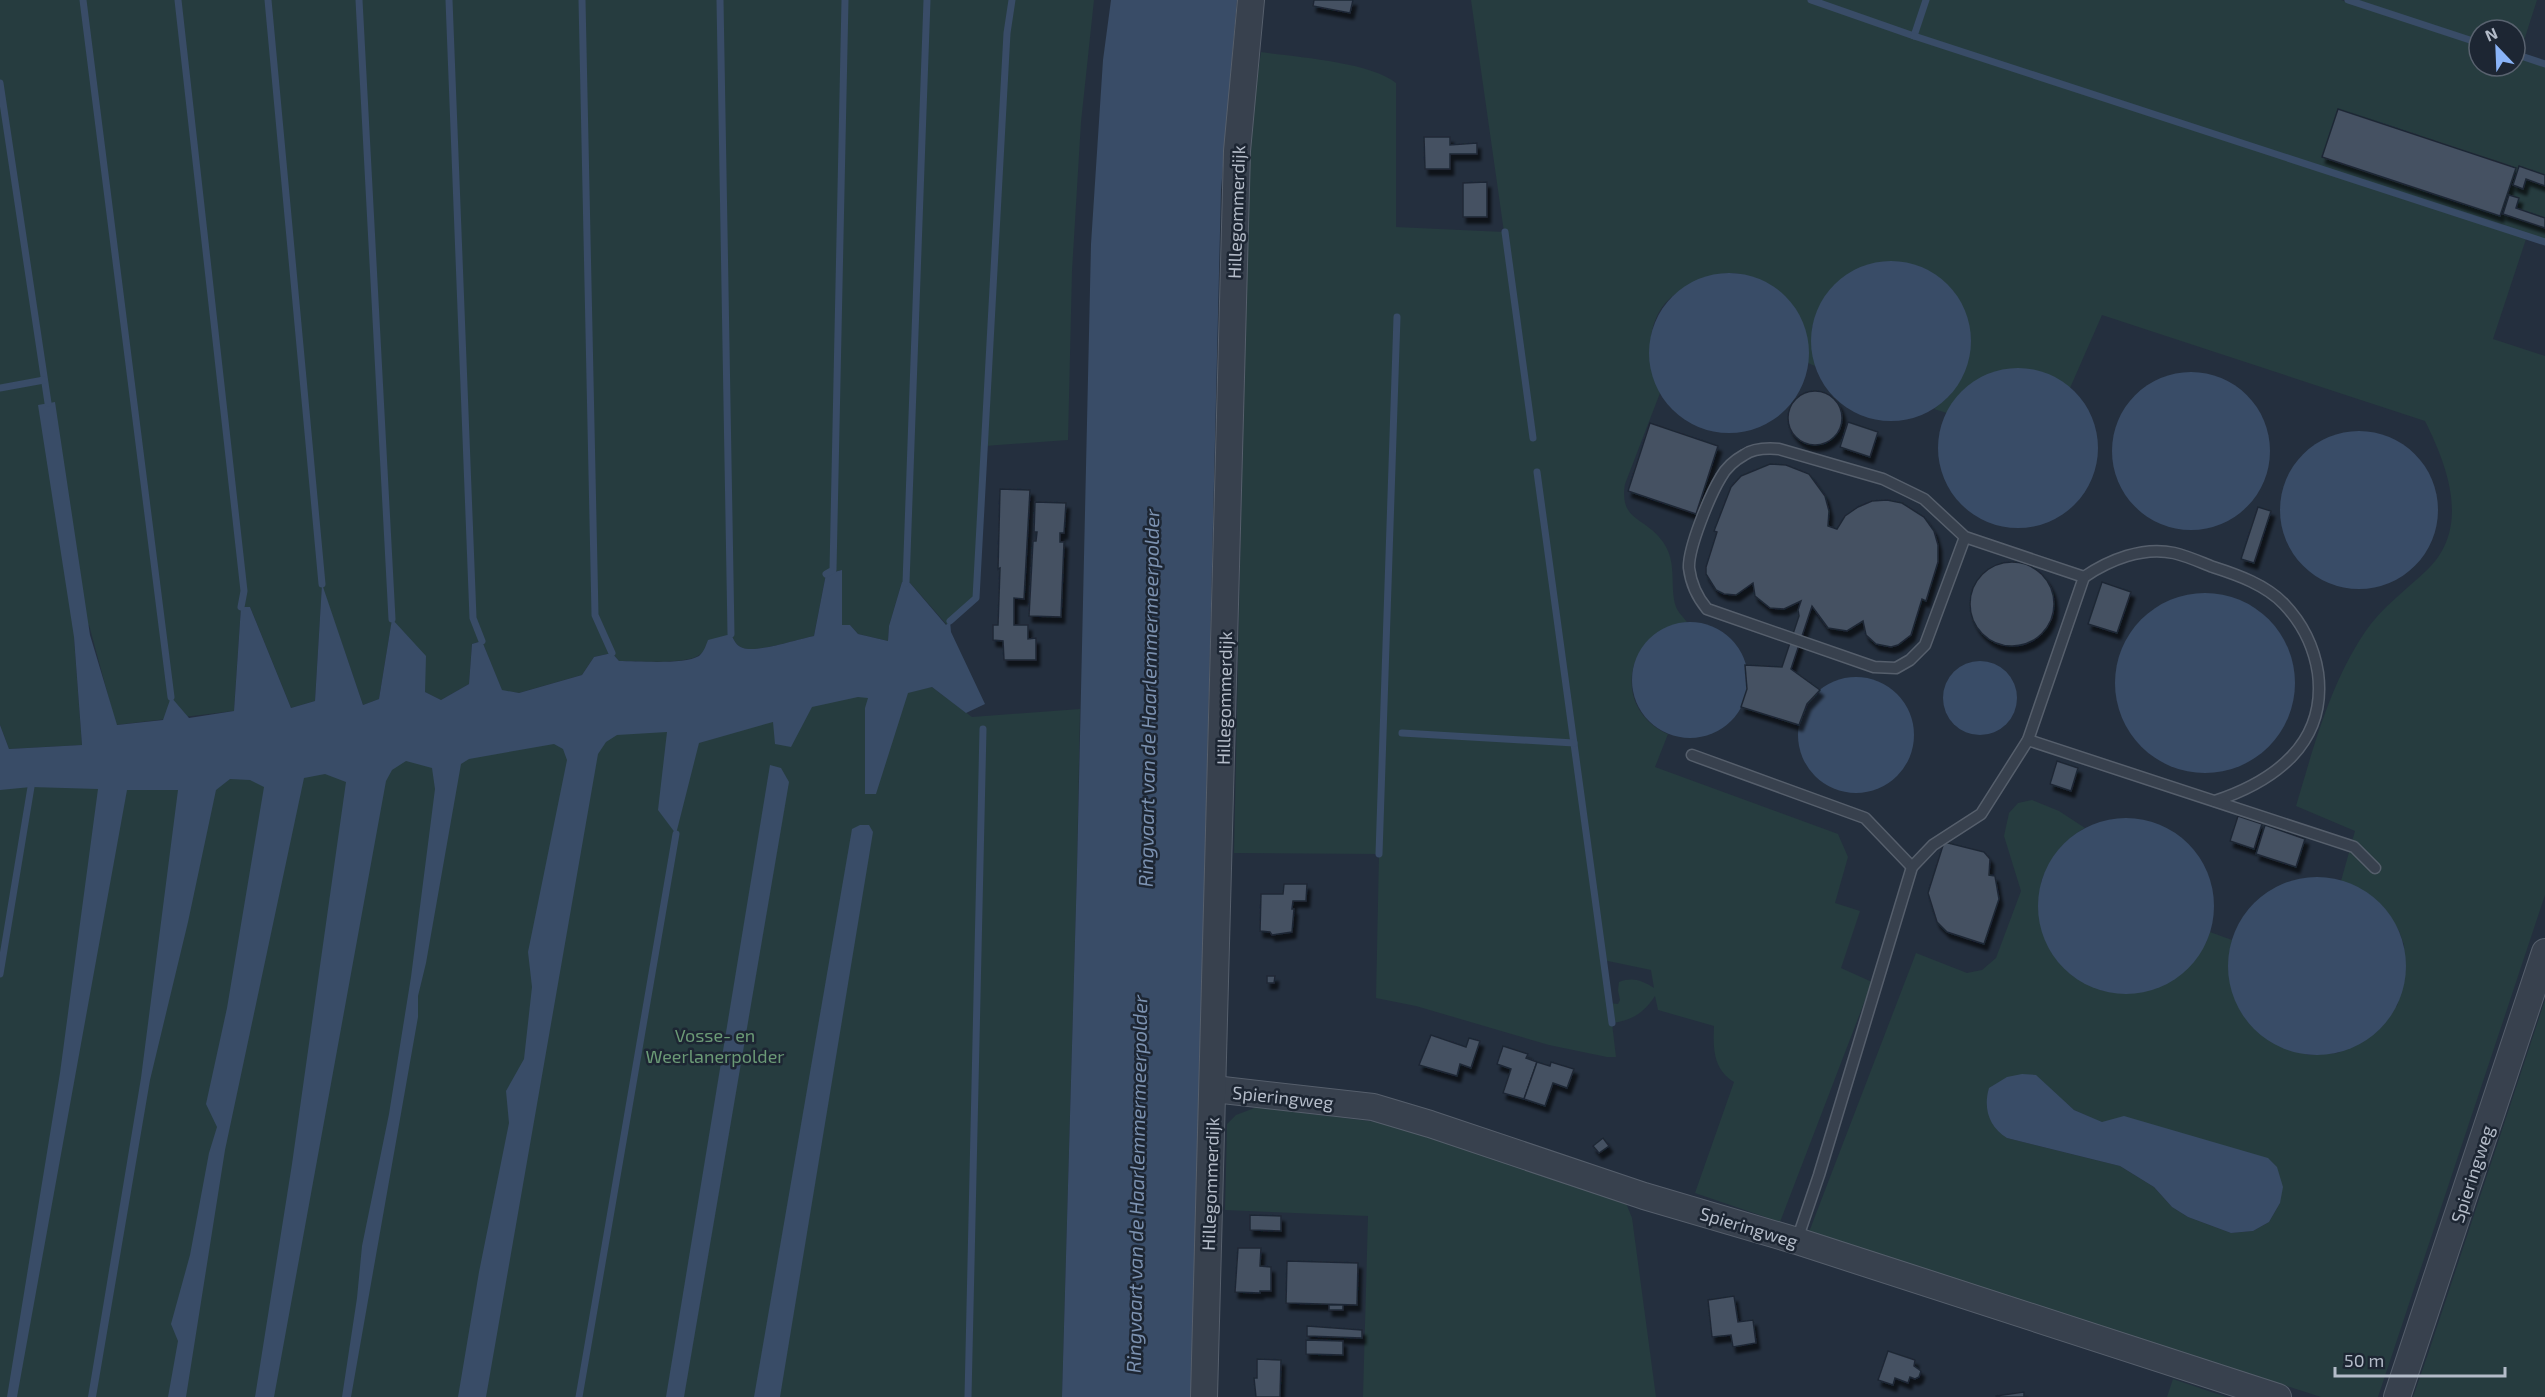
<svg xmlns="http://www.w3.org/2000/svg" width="2545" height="1397" font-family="'Exo 2',sans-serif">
	<defs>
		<filter id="shadow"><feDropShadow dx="3.5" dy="6" stdDeviation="1.5" flood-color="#0009"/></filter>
	</defs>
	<rect width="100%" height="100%" fill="#242f3e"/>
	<g fill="#263c3f" fill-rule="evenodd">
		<path d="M0,0H1094L1081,122L1072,271L1068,440L985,446L976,598L947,625L910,583L902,582L889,626L888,641L858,634L850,625L842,626V570L826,574L814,636C798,639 757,653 743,648C736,646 734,640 731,634C720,641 710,648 699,655C686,665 636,661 619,661L612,653L594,657L582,675L519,693L502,691L482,641L472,644L469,684L441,700L425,692L392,620L379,699L363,705L322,586L315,701L291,708L250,607H241L234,711L116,725L89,625L74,637L82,745L9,749L0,725Z"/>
		<path d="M1471,0H2341L2427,27L2347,0H2537L2519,56L2545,65V242L2527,236L2493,339L2545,356V895L2378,1397H2321L1809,1232L1916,953L1967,973L1982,970L1996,958L2021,891L2004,836L2009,813L2018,803L2032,800L2059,811L2085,828C2063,840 2050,859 2041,882L2063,967L2075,977L2103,991L2206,943L2210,932L2232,940L2229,956L2307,1055L2338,1053L2397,1006L2405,976L2404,945L2399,931L2370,895L2341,881L2355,831L2296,806C2314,746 2330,684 2365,632C2381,608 2407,589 2427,570C2471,528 2448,467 2425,421L2102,315L2070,388C2028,356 1973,366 1947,413L1934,409L1950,395L1963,375L1971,341L1970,333L1954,292L1936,276L1886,262L1863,267L1823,300L1818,310L1812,327V351L1815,366L1808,363C1810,326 1792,290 1754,278C1745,275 1733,271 1723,274C1716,275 1709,280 1702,282C1694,286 1684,288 1677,293C1644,314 1646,362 1660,393L1625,484C1619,522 1645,516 1663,542C1678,563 1669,586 1676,607C1678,612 1684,618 1687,622C1625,632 1610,708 1668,734L1655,767L1838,834L1848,857L1835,903L1860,911L1841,968L1872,982L1780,1222L1695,1193L1734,1082C1713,1069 1713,1048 1714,1026L1658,1010L1655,996C1644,1013 1631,1021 1612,1023L1616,1057H1607L1549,1045L1416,1006L1376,998L1379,854L1234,853L1247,233L1251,120L1261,52C1295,57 1371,62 1396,83V227L1504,232ZM2479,30H2515V66H2479ZM1603,960L1651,970L1654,988C1641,980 1633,977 1619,982L1618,990L1620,1000L1618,1004L1609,1003ZM2058,1096L2074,1110L2280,1203L2269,1222L2253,1231L2231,1233L2188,1217L2172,1207L2154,1187L2120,1166L2007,1138Z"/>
		<path d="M932,687L972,717L1080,709L1077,870L1062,1397H0V768Z"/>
		<path d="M2545,1000V1397H2413L2429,1351Z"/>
		<path d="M1257,1107L1385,1123L1459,1144L1626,1203L1632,1218L1656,1397H1363L1368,1216L1225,1210L1227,1124L1236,1115Z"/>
		<path d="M2173,1379L2226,1397H2167Z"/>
	</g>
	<g fill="#394c67">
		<path d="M1111,0H1237L1221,190L1192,1397H1062L1077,870L1091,244L1103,60Z"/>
		<circle cx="1891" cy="341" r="80"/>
		<circle cx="1729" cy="353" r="80"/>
		<circle cx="2018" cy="448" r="80"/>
		<circle cx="2191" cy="451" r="79"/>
		<path d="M55,402L90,635L117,725L163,720L171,697L189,718L234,711L241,607H250L291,708L315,701L322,584L363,705L379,699L392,619L426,656L425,692L441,700L469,684L472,644L482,641L502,690L519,693L582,675L594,657L612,653L619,661C637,661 684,665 699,656C704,652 706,645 708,640L731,634C734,640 736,646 743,648C757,653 798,639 814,636L826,574L842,570V625H850L858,634L888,641L889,626L902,582L910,583L946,625L950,621L951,632L985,704L966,713L932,687L908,693L876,794H865V708L868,698L858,697L812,707L791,747L775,744L773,722L699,743L676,834L658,810L667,732L617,735L606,742L598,754L486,1397H458L479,1272L509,1123L506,1091L524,1059L532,987L528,952L567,760L563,749L554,744L469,759L461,764L426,963L418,996V1017L351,1397H342L357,1298L362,1246L389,1114L411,977L435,789L432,768L406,761L392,770L386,781L274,1397H255L292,1164L346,782L325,774L304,778L225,1150L186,1397H168L178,1341L171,1324L190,1255L209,1153L217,1127L206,1104L227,1008L264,787L250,780L230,779L216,790L188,922L150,1080L96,1397H88L141,1078L178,790H127L17,1397H7L60,1073L98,789L31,787L0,790V725L9,749L82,745L74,637L38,405Z"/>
		<circle cx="2359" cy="510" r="79"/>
		<circle cx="2205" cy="683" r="90"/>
		<circle cx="1690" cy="680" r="58"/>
		<circle cx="1980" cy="698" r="37"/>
		<circle cx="1856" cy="735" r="58"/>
		<path d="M770,765L781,768L789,782L684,1397H666Z"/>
		<circle cx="2126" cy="906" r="88"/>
		<path d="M860,825H869L873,832L780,1397H754L852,829Z"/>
		<circle cx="2317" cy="966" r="89"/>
		<path d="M2022,1074L2036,1075L2074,1110L2102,1122L2124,1116L2268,1158L2277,1167L2283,1187L2280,1203L2269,1222L2253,1231L2231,1233L2188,1217L2172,1207L2154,1187L2120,1166L2007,1138C1989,1127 1983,1108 1989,1088L2007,1077Z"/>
	</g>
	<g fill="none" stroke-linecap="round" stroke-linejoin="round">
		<g stroke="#394c67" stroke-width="7">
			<path d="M83,0L171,697"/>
			<path d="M178,0L244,591L241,607"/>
			<path d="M268,0L322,584"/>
			<path d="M359,0L392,619"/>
			<path d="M449,0L473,618L482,641"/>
			<path d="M582,0L595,615L612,653"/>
			<path d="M720,0L731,634"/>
			<path d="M1811,0L1914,36L1926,0"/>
			<path d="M2348,0L2479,43"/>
			<path d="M1914,36L2545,242"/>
			<path d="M2515,54L2545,64"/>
			<path d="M0,83L48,403"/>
			<path d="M1505,232L1533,438"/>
			<path d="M0,388L44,380"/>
			<path d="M1537,472L1612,1023"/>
			<path d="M826,574L833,570L845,0"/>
			<path d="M906,583L927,0"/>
			<path d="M950,621L976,598L1007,33L1012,0"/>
			<path d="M1402,733L1574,743"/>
			<path d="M1379,854L1397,317"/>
			<path d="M0,974L31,787"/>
			<path d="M579,1397L676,834"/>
			<path d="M968,1397L983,729"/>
		</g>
	</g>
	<g fill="#455162" stroke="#1f2835" stroke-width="1.5" filter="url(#shadow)">
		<path d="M1314,0H1353L1350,13L1313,6Z"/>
		<path d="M2338,109L2516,168L2500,216L2322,157Z"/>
		<path d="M1424,137H1450V145L1477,143V154H1450V169H1425Z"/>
		<path d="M2519,166L2545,175V186L2526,179L2523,189L2513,185Z"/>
		<path d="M1487,182V217H1463V183Z"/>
		<path d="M2509,195L2519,198L2516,208L2545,218V228L2503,214Z"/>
		<circle cx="1815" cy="418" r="27"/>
		<path d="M1848,422L1878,432L1870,457L1840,447Z"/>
		<path d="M1650,423L1718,446L1696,514L1628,491Z"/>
		<path d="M1770,464L1786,465L1809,474L1825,496L1829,511L1828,526L1837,529L1845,516L1858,507L1872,501L1887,500L1902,503L1924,517L1934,531L1938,545V562L1926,601L1922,599L1911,635L1898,645L1891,647L1876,644L1866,635L1863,621L1847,631L1828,628L1812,606L1791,669L1820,690L1807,704L1799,725L1741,707L1747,689L1745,665L1782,667L1799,616L1798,610L1801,601L1784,609L1770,608L1755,596L1753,583L1736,595L1724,594L1716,590L1706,574V567L1717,532L1714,531L1731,487L1741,476Z"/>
		<path d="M1000,489L1030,490L1024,599L1014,598V625H1028V639L1036,638V660H1004L1003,641L993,640V625H998L1000,568L998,569Z"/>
		<path d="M1035,502L1066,503L1064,533H1060V542H1064L1061,617L1029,616L1033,541H1036L1037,532H1034Z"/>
		<path d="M2258,507L2271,511L2254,563L2241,559Z"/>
		<circle cx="2012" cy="604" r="42"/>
		<path d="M2102,582L2131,592L2117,633L2088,624Z"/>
		<path d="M2057,761L2078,768L2071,791L2050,784Z"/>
		<path d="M2238,816L2262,824L2254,849L2230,841Z"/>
		<path d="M2265,825L2305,839L2296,867L2256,854Z"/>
		<path d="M1945,839L1949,840L1948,843L1984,852L1990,859L1989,875L1995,876L1999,899L1984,944L1947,932L1937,922L1928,893Z"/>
		<path d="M1284,884H1307L1306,901H1293L1292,909H1294L1292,932L1272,935L1270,932L1260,931L1261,894H1283Z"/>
		<path d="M1267,976H1275L1274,983H1267Z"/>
		<path d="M1431,1035L1466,1047L1469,1038L1480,1041L1471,1068L1460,1064L1457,1076L1419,1065Z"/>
		<path d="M1503,1046L1528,1054L1526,1058L1537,1062L1524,1099L1503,1093L1511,1069L1497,1064Z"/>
		<path d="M1537,1062L1550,1066L1551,1062L1574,1069L1567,1088L1553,1083L1545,1106L1524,1099Z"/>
		<path d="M1603,1138L1609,1146L1599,1153L1593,1146Z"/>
		<path d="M1250,1215L1281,1216V1231L1250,1230Z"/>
		<path d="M1238,1248H1261L1260,1266L1271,1267V1291H1260V1293L1235,1292Z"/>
		<path d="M1287,1261L1358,1263L1357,1305L1286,1303Z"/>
		<path d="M1734,1296L1738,1322L1753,1320L1756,1343L1733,1347L1731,1335L1712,1337L1708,1300Z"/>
		<rect x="1329" y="1305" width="14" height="5"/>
		<path d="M1307,1326L1362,1330V1338L1307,1336Z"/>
		<path d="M1306,1340L1343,1341V1355L1306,1354Z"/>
		<path d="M1888,1351L1915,1360L1914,1366L1921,1371L1919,1377L1915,1379L1910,1377L1908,1383L1895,1378L1893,1385L1878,1380Z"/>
		<path d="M1257,1359L1281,1360L1280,1397H1256L1254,1378H1257Z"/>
		<path d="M2024,1392V1397H1996V1396Z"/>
	</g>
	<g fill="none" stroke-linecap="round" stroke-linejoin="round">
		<g stroke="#565f6c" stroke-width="13">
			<g id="service">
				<path d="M2084,577C2109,560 2143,546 2174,553C2187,556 2200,562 2213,567C2238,575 2266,585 2284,604C2302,623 2314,647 2318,673C2327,743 2275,781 2215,801"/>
				<path d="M2028,740L2354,847L2375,868"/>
				<path d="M1692,755L1865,818L1912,867"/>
				<path d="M1797,1240L1819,1175L1912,867L1933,845L1981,814L2028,740L2084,577L1965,537L1924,499L1883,479L1779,449C1767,448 1754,448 1744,455C1735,460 1726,468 1721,477C1710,495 1688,548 1689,568C1691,584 1697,597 1707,609L1874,667L1896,668L1910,660L1925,645L1965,537"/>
			</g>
		</g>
		<g stroke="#565f6c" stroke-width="28">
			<g id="tertiary">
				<path d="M1214,1089L1373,1107L1430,1124L1644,1196L1797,1241L2278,1397"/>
				<path d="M1204,1397L1237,151L1251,0"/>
				<path d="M2397,1397L2545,952"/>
			</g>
		</g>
		<use href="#service" stroke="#38414e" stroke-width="10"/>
		<use href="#tertiary" stroke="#38414e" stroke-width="26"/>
	</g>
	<g text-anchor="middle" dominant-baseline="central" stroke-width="5" stroke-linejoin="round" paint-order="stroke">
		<g font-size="18" fill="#b4bcc9" stroke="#1d2633">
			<text transform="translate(1236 212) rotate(-88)">Hillegommerdijk</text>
			<text transform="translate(1224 698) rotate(-89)">Hillegommerdijk</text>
			<text transform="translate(1283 1097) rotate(6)">Spieringweg</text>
			<text transform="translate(2472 1174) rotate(-72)">Spieringweg</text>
			<text transform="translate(1210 1184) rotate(-88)">Hillegommerdijk</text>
			<text transform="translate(1749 1227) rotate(17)">Spieringweg</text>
		</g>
		<g font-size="18" fill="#6b9a76" stroke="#1d2633">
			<text x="715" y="1035">Vosse- en<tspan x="715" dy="21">Weerlanerpolder</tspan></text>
		</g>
		<g font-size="20" font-style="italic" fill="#7c92b1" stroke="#1d2633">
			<text transform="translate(1148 698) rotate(-89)">Ringvaart van de Haarlemmermeerpolder</text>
			<text transform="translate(1136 1184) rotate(-89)">Ringvaart van de Haarlemmermeerpolder</text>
		</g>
	</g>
	<g transform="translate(2497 48) rotate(337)"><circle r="28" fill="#1d2633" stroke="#59626f" stroke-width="1.5"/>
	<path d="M0-4.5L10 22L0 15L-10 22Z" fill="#8ab4f8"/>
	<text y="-9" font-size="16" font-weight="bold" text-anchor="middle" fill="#b4bcc9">N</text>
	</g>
	<path d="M2335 1367v9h170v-9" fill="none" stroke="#b4bcc9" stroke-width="3"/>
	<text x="2344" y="1367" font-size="18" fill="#b4bcc9" stroke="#1d2633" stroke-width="4.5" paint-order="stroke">50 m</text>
</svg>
